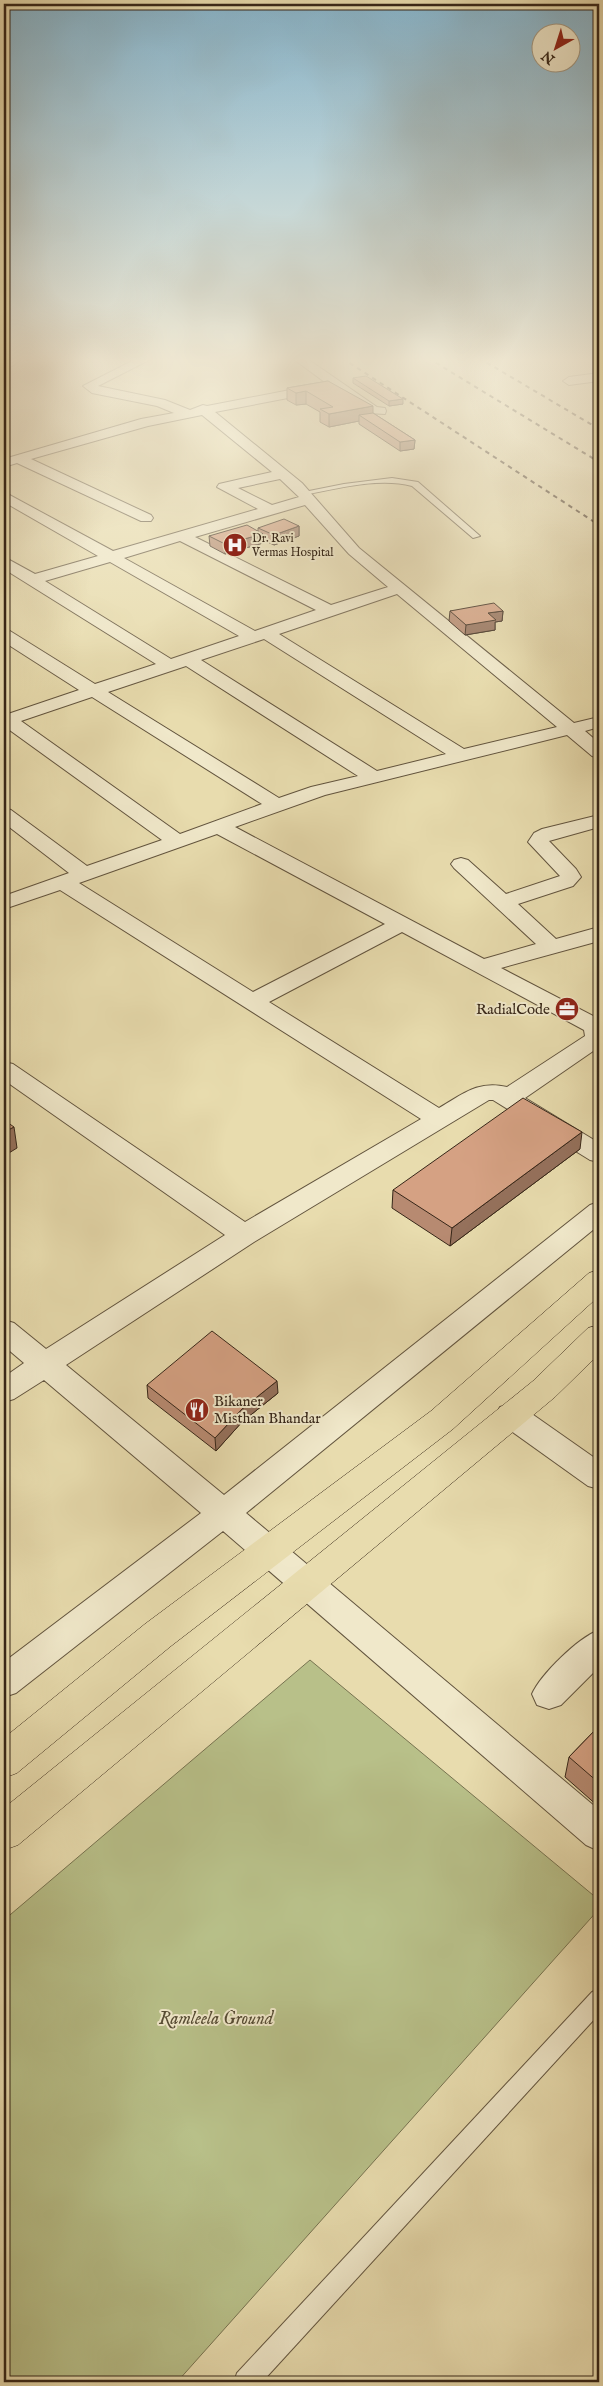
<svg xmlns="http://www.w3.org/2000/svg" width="603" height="2386" font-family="'IM FELL English',serif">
	<rect width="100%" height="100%" fill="#e8dcae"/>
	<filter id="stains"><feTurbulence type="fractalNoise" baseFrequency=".004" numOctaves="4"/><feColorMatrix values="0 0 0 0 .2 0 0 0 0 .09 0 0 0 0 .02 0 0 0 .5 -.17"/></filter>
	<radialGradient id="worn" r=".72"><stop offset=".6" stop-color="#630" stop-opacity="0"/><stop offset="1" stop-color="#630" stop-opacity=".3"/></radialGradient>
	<path fill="#b8c089" stroke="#777350" d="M310,1660L599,1900V1909L177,2382H4V1920Z"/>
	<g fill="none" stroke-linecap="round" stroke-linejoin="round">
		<g stroke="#62543e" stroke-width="2">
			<g id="service">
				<path d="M392,478L418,482L480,536L473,538L412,486C378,477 337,489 303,495L299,493L344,484Z"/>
				<path d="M599,1989V2014L262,2382H234L237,2373L592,1992Z"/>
			</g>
		</g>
		<g stroke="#62543e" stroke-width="2">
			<g id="minor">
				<path d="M10,358H24L4,371V362Z"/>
				<path d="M138,358H153L98,386L165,400L190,410L203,405L207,406L326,383L292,358H306L377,407L385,408L386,411L385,414L368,413L335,389L215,412L302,483L359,548L574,723L599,717V727L585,731L599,743V758L592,756L567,735L325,795L235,827L484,959L536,944L454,868L451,864L454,860L461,858L468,860L506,894L560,876L528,842L534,833L542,829L599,815V827L549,841L576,869L581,877L573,886L518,904L556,939L599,927V941L501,968L599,1019V1047L525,1098L599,1143V1162L590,1160L493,1100H489L254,1242L66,1365L224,1495L590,1205L599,1202V1225L246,1513L599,1810V1851L586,1845L223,1531L16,1693L4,1697V1662L201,1513L44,1380L14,1399L4,1402V1377L24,1363L4,1346V1320L14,1323L46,1349L225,1235L4,1080V1062L13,1064L245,1222L421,1119L60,890L4,909V896L69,873L4,823V808L11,810L87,866L162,840L4,726V713L8,714L79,690L4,642V630L10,631L95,684L156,664L4,569V557L35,574L98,556L4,502V492L113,551L258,509L217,487L219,484L272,472L202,415L148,426L31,459L151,515L153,518L151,521H141L17,463L4,467V459L141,419L174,413L157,406L92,393L83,386ZM280,479L299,497L272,505L238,488ZM305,505L349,554L388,587L331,605L195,537ZM180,541L316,610L255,631L124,558ZM110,562L239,636L171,659L45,581ZM397,594L557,727L464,749L279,634ZM264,639L446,754L377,771L201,660ZM186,666L358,776L311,787L279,798L108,692ZM92,697L262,804L180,834L21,721ZM217,834L385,924L253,992L79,883ZM402,932L584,1030L585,1036L507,1087C478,1080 463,1094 439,1108L269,1002Z"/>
				<path d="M599,373V381L569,385L563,381L569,377Z"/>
				<path d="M511,1404L522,1407L599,1461V1489L588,1486L500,1423L496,1415L500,1407Z"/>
				<path d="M599,1630V1667L561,1705L549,1709L537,1705L532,1694C541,1674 578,1638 599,1630Z"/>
			</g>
		</g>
		<g stroke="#362618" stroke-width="1">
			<g id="primary">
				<path d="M599,1270V1296L453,1429L171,1646L17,1773L4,1778V1738L145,1624L431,1411L589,1273Z"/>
				<path d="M599,1325V1354L555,1397L18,1845L4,1850V1808L533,1381L588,1328Z"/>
			</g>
		</g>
		<use href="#service" fill="#f0e8ca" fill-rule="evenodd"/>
		<use href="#minor" fill="#f0e8ca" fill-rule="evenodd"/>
		<use href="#primary" fill="#e8dcae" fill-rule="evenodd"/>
		<g stroke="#362618" stroke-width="2" stroke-dasharray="4.5 4.5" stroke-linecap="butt">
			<path d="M342,358L599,525"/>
			<path d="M428,358L599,462"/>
			<path d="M479,358L599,429"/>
		</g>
	</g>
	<g fill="#b78a71" stroke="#362618">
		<path d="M353,378L403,404L389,406L353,383Z"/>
		<path d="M328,381L373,413L415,440L414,449L400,451L359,424V421L329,427L320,422V412L306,404L296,405L287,400V388Z"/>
		<path d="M299,526V536L274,545L263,540V543L225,554L210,546L209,536L258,531V528Z"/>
		<path d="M450,611H503L502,621L495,622V630L465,635L449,621Z"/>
		<path d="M580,1149L450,1246L392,1208L393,1190Z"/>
		<path d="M147,1385L278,1393L242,1422L216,1451L148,1398Z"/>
		<path d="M599,1726V1807L565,1777L569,1757Z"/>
	</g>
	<g fill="#95715c" stroke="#362618">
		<path d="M306,391V404L296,405V393Z"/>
		<path d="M403,399V404L389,406V401Z"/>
		<path d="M373,406V419L359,415V421L329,427V414Z"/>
		<path d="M415,440L414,449L400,451V442Z"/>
		<path d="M299,526V536L274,545V535Z"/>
		<path d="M263,534V543L225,554V544Z"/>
		<path d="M503,611L502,621L495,622V630L465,635L466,625L488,613Z"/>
		<path d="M14,1127L17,1148L4,1156V1132Z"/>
		<path d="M582,1132L580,1149L450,1246L452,1228Z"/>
		<path d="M277,1381L278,1393L242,1422L216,1451L215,1438L242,1409Z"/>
	</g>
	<g fill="#d5a183" stroke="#362618">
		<path d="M366,376L403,399L389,401L353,378Z"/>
		<path d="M328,381L373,406L329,414L320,409L333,407L306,391L296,393L287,388Z"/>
		<path d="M373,413L415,440L400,442L359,415Z"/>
		<path d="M284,519L299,526L274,535L258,528Z"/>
		<path d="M247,525L263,534L225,544L209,536Z"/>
		<path d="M494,603L503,611L488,613L496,620L466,625L450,611Z"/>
		<path d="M523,1098L582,1132L452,1228L393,1190Z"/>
		<path d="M4,1120L14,1127L4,1132Z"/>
		<path d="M212,1331L277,1381L242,1409L215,1438L147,1385Z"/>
		<path d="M599,1726V1783L569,1757Z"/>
	</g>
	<linearGradient id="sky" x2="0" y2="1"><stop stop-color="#87b7d0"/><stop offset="0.52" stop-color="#f5efdb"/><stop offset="1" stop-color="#f5efdb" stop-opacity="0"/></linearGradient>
	<rect width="603" height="692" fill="url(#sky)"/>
	<defs>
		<g id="hospital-disc" transform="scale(1.25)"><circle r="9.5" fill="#8f2418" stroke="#f0e8ca"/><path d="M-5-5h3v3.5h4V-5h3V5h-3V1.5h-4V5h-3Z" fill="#fff"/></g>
		<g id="office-disc" transform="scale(1.25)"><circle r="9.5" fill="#8f2418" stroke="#f0e8ca"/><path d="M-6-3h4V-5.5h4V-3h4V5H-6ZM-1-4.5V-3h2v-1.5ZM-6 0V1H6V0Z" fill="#fff"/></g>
		<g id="restaurant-disc" transform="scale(1.25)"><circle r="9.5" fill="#8f2418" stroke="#f0e8ca"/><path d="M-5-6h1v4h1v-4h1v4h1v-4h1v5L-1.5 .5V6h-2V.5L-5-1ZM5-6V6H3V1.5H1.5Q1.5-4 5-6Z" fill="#fff"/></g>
	</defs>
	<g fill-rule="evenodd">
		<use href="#hospital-disc" x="235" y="545"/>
		<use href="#office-disc" x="567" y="1009"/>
		<use href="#restaurant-disc" x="197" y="1410"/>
	</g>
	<g text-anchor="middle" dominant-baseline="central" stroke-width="4" stroke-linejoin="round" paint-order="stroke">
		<g font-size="12" fill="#362618" stroke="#f0e8ca" text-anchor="start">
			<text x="252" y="538">Dr. Ravi<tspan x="252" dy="14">Vermas Hospital</tspan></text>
		</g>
		<g font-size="15" fill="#362618" stroke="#f0e8ca" text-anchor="end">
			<text x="550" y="1009">RadialCode</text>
			<text x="214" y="1401" text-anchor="start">Bikaner<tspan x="214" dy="17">Misthan Bhandar</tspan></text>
		</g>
		<g font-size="18" font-style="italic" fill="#564c34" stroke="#f0e8ca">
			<text x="216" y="2019">Ramleela Ground</text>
		</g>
	</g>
	<rect width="603" height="2386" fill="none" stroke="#e8dcae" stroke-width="20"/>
	<rect x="5" y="5" width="593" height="2376" fill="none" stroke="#362618" stroke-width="2.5"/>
	<rect x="10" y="10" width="583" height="2366" fill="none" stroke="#362618"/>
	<g transform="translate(556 48) rotate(219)"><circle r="24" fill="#f0e8ca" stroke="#a69a83"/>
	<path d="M0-4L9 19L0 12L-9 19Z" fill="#8f2418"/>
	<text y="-8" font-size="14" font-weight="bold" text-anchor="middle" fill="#362618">N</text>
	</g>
	<rect width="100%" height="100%" filter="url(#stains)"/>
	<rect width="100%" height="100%" fill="url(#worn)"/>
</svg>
